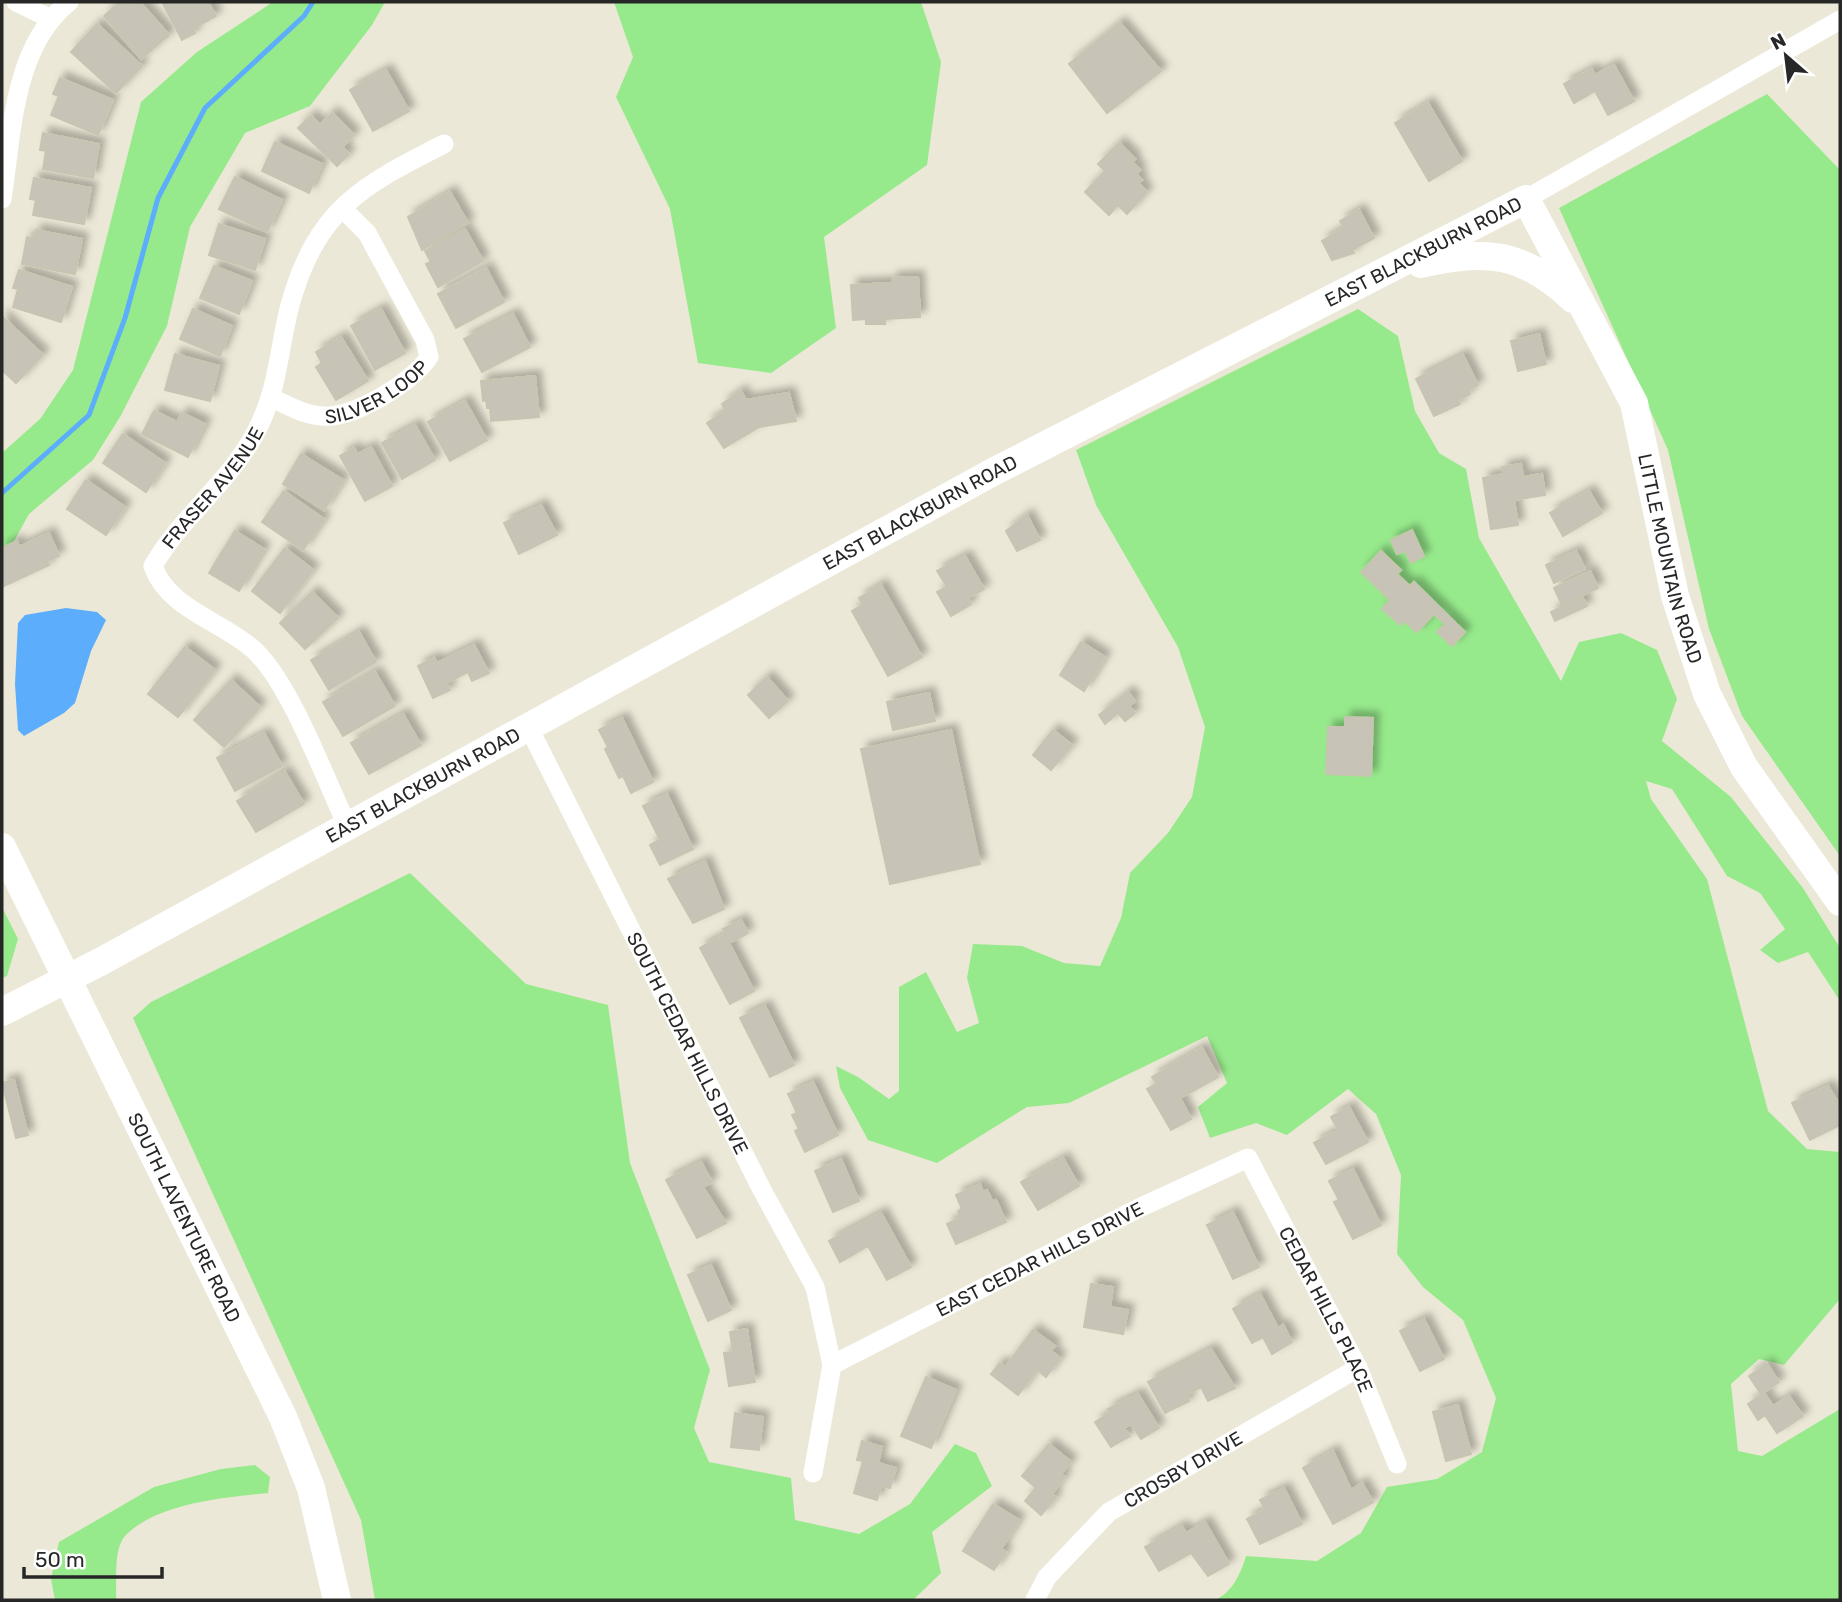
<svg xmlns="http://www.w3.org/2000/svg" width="1842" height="1602" font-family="Rubik,sans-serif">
	<defs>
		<filter id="shadow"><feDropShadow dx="6" dy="-6" stdDeviation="3.5" flood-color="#0004"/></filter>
	</defs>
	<rect width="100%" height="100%" fill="#ece8d7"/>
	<g fill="#97ea8c">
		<path d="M273,2H385L372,25L310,106L245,133L190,227L167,326L120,417L93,460L29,514L2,563V453L40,419L73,370L141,102L197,52Z"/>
		<path d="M614,2H921L941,62L927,165L824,237L836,328L771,373L698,363L670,209L616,97L633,57Z"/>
		<path d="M1767,94L1840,170V856L1742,716L1709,629L1668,450L1559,208Z"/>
		<path d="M1358,309L1398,336L1415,411L1439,453L1466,469L1479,538L1561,681L1579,642L1621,633L1657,650L1677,699L1662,741L1731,797L1803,888L1840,948V1001L1808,952L1778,963L1760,950L1785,929L1760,893L1727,876L1672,789L1646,781L1651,799L1707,879L1768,1111L1807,1149L1840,1152V1299L1784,1365L1759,1359L1731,1384L1738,1451L1762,1456L1840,1409V1600H1215C1232,1593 1241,1573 1246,1556L1317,1561L1361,1533L1387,1487L1437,1479L1482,1452L1496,1398L1463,1320L1423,1287L1397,1254L1401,1175L1376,1114L1348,1089L1287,1135L1256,1123L1210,1138L1198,1107L1227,1083L1207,1036L1069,1103L1027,1107L937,1163L868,1140L840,1088L836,1066L858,1077L889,1099L899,1091V987L926,972L957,1032L979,1023L967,978L973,944L1022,946L1064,963L1100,966L1121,918L1130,873L1168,833L1192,797L1205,727L1178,647L1096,505L1076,450Z"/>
		<path d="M410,873L526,984L608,1005L630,1163L710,1370L694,1428L709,1462L791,1478L795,1520L859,1534L910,1504L955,1444L976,1453L992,1486L932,1532L941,1573L913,1600H375L361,1520L133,1018L151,1002Z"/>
		<path d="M2,907L18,939L7,976L2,978Z"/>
		<path d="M255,1465L270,1477L268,1493C226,1497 156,1503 125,1536C113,1549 117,1584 116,1600H55L51,1579L59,1542L154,1487L221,1469Z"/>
	</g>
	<path fill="#5cadfc" d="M66,608L97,612L106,620L91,651L75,703L64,713L24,736L18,730L15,684L18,623L25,615Z"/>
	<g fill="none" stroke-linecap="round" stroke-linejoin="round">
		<path stroke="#5cadfc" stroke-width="5" d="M2,493L89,415L125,318L158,198L205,108L304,16L313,2"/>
	</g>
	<g fill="#c7c4b7" stroke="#c7c4b1" stroke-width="2" filter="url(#shadow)">
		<path d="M120,2L125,5L140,2L169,35L141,59L104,16Z"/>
		<path d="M162,2H208L216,16L192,29L195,33L182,40Z"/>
		<path d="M1120,23L1161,71L1107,113L1069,64Z"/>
		<path d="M97,24L142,66L116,93L71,52Z"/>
		<path d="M1614,65L1634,101L1608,115L1595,91L1574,103L1564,84L1592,69L1595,75Z"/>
		<path d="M386,70L409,111L373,131L350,90Z"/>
		<path d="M60,78L113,100L98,135L51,115L59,96L53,94Z"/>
		<path d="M1428,103L1462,161L1429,181L1395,123Z"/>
		<path d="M332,113L354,135L342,147L349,154L337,166L298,128L311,116L320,125Z"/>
		<path d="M43,133L99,144L93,178L43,169L46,151L40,150Z"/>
		<path d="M275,142L322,164L309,193L262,171Z"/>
		<path d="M1119,143L1135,159L1132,162L1140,170L1136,174L1142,180L1138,183L1147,192L1127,214L1118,205L1109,215L1085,192L1105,171L1098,164Z"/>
		<path d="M235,177L282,200L267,232L219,209Z"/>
		<path d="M34,178L91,188L84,224L33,215L36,200L30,199Z"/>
		<path d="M450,192L468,223L422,250L408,217Z"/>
		<path d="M1359,210L1374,238L1352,250L1354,253L1332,260L1322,241L1344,228L1340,221Z"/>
		<path d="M219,224L265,239L255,270L209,255Z"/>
		<path d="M465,229L483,261L438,287L426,264L431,262L425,251Z"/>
		<path d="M36,230L82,239L75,274L22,264L27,237L34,239Z"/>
		<path d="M214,266L252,281L239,314L200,298Z"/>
		<path d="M486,268L504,302L456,328L438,294Z"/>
		<path d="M19,270L72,287L61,322L13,307L18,289L13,288Z"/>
		<path d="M918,277L920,317L885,319V324H866V319L853,320L851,285L892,283V278Z"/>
		<path d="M193,309L232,326L220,356L180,339Z"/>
		<path d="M381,309L405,353L375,370L351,326Z"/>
		<path d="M513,314L530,347L482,372L464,339Z"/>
		<path d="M2,316L43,355L16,383L2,370Z"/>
		<path d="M1539,334L1546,364L1518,371L1511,341Z"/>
		<path d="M341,337L368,381L336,400L316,367L322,363L316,352Z"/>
		<path d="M175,354L219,366L210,401L165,390Z"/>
		<path d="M1463,355L1478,385L1468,390L1470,394L1458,400L1460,404L1434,416L1416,379Z"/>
		<path d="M535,376L539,417L491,421L490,408H487L486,400L483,401L481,381Z"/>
		<path d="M741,391L746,400L789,393L796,421L759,427L724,448L707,423L726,411L722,404Z"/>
		<path d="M465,401L487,440L450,461L428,422Z"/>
		<path d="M154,411L177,422L182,413L205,424L188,457L142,434Z"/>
		<path d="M415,425L435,460L402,479L382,443Z"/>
		<path d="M123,434L165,463L146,492L103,463Z"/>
		<path d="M371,447L392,486L365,501L340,456L354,448L358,454Z"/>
		<path d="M301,454L343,480L324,510L283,484Z"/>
		<path d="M1521,464L1523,477L1542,474L1545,495L1514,500L1518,525L1491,529L1483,478L1504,474L1502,467Z"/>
		<path d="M86,480L125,507L106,535L67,509Z"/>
		<path d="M284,491L324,519L303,550L262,522Z"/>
		<path d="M1589,491L1602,513L1563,536L1550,513Z"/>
		<path d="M541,505L557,535L519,554L504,523Z"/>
		<path d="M1027,515L1040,540L1017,551L1006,531Z"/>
		<path d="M1412,530L1424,556L1411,563L1405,551L1397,554L1391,540Z"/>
		<path d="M235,531L264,549L239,591L209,573Z"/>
		<path d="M49,533L59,556L47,561L49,565L2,587V548L17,541L19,547Z"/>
		<path d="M285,548L313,570L280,613L252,591Z"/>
		<path d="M1381,551L1401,570L1397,574L1410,586L1414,582L1465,632L1452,646L1437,632L1445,624L1434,614L1417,632L1404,621L1400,625L1382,609L1390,600L1361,572Z"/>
		<path d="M1576,551L1585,569L1554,583L1546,565Z"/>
		<path d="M965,556L984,589L968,598L971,604L951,616L937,592L947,587L937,571Z"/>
		<path d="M1590,571L1598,588L1562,605L1554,588Z"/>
		<path d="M881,585L922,657L888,676L852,611L863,605L859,598Z"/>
		<path d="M312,592L338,618L305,649L280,623Z"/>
		<path d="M1582,597L1587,606L1555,621L1551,612Z"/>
		<path d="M359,632L376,662L329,690L311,660Z"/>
		<path d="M1081,642L1105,657L1084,691L1060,675Z"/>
		<path d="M474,645L489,673L472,681L468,672L446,683L450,690L433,698L418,666L434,658L437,663Z"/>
		<path d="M185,647L215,670L178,717L148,694Z"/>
		<path d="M375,672L395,706L343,736L323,702Z"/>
		<path d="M767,677L788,701L769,718L748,695Z"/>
		<path d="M231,680L260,707L224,747L194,720Z"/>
		<path d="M1128,692L1135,701L1129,706L1135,713L1125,721L1118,713L1105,724L1099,715Z"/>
		<path d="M929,693L935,721L893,730L887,702Z"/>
		<path d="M403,714L421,745L369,774L351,743Z"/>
		<path d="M1345,717L1373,718L1371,776L1326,774L1328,727H1345Z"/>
		<path d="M622,718L653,782L631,793L623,776L619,778L605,749L608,747L599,730Z"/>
		<path d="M951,730L980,864L890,884L861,749Z"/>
		<path d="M1053,730L1072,745L1051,770L1033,755Z"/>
		<path d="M264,733L282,766L235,791L217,758Z"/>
		<path d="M285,772L304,804L256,832L237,801Z"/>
		<path d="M667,794L693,849L660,865L650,845L660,840L643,806Z"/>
		<path d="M705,861L724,909L693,923L668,879Z"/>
		<path d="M741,920L748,933L729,943L754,991L730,1004L700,948L725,934L723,929Z"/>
		<path d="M765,1006L794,1065L770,1077L740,1018Z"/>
		<path d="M1202,1048L1218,1077L1180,1098L1191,1119L1171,1130L1147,1089L1157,1084L1152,1077Z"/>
		<path d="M14,1080L28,1135L16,1138L2,1083Z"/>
		<path d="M813,1082L838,1135L805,1152L795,1131L799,1129L792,1115L797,1113L788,1094Z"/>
		<path d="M1828,1086L1840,1105V1125L1810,1140L1792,1103Z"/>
		<path d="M1349,1107L1368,1142L1326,1164L1314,1143L1338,1130L1331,1117Z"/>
		<path d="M1063,1158L1079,1186L1038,1210L1021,1182Z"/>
		<path d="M841,1159L859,1201L833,1212L815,1171Z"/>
		<path d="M701,1162L712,1182L703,1187L726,1223L697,1238L666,1180Z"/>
		<path d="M1353,1169L1381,1225L1353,1239L1334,1202L1339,1200L1329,1181Z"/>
		<path d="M980,1184L983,1192L987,1190L992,1201L996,1200L1006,1222L956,1244L947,1224L960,1218L958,1211L962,1209L956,1195Z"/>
		<path d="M1233,1212L1259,1267L1233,1279L1207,1225Z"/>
		<path d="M881,1213L911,1267L887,1280L868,1246L840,1262L829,1241Z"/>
		<path d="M711,1265L731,1310L708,1321L688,1275Z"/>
		<path d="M1091,1284L1113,1287L1110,1307L1128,1310L1123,1334L1084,1327Z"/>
		<path d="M1260,1294L1278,1328L1283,1325L1292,1342L1272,1354L1263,1337L1252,1343L1233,1309Z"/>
		<path d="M1424,1319L1444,1359L1420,1371L1400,1331Z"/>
		<path d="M747,1329L755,1382L729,1386L724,1353L733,1352L730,1332Z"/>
		<path d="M1033,1330L1055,1346L1051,1351L1060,1358L1046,1377L1037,1370L1018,1395L991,1374L1000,1363L1005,1367Z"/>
		<path d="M1211,1349L1235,1388L1208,1401L1201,1387L1186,1395L1189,1401L1165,1413L1148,1382Z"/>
		<path d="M1767,1364L1779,1382L1761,1394L1749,1376Z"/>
		<path d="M926,1377L956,1390L931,1448L901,1436Z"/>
		<path d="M1764,1393L1773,1406L1789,1396L1803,1416L1777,1433L1765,1415L1758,1420L1748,1404Z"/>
		<path d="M1138,1394L1159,1428L1141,1439L1131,1424L1124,1428L1130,1436L1111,1447L1095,1422L1110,1413L1108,1409Z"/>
		<path d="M1458,1405L1471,1454L1446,1461L1433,1412Z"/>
		<path d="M735,1413L763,1417L759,1450L731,1447Z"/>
		<path d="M862,1441L882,1447L878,1463L896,1468L890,1488L881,1486L877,1500L854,1493L863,1461L857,1460Z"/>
		<path d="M1049,1444L1071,1462L1061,1474L1065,1477L1052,1494L1056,1497L1041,1515L1025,1501L1036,1488L1022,1476Z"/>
		<path d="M1333,1451L1351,1490L1362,1483L1373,1502L1333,1524L1303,1468Z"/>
		<path d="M1284,1488L1302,1524L1260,1544L1247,1519L1265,1510L1260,1500Z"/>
		<path d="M993,1504L1019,1520L1001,1549L1006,1552L994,1570L963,1551Z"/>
		<path d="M1205,1522L1229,1564L1208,1576L1191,1553L1159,1571L1145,1547L1182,1526L1186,1533Z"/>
	</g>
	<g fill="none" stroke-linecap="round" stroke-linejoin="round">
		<g stroke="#fff" stroke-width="19">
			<path d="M16,2L49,18"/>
			<path d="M2,199C12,134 13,46 69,2"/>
			<path d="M1526,199L1840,20"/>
			<path id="s1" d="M272,398C289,406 304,415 323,416C353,419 413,382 429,357L425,340L367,233L343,209"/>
			<path id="s2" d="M528,726L761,1188L815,1287L832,1365L813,1473"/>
			<path id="s3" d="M348,827C325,779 290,682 253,649C220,620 168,609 153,566C181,517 229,483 256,432C279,388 278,351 290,305C317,209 361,186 444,144"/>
			<path id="s4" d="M832,1365L1139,1208L1248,1158L1358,1368L1397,1464"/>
			<path id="s5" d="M1035,1600L1047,1577L1109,1512L1358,1368"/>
		</g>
		<g stroke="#fff" stroke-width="28">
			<path d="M1421,264C1486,248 1524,253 1573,299"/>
			<path id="s6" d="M2,847L283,1417L311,1488L337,1600"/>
			<path id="s7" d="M2,1012L102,961L993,472L1526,199L1634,403L1675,596L1707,694L1744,767L1840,902"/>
		</g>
	</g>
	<g text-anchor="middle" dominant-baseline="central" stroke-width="6" stroke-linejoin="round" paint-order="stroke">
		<g font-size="19" fill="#272727" stroke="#fff">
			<text stroke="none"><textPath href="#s7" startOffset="1612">EAST BLACKBURN ROAD</textPath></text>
			<text stroke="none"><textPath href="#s1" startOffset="114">SILVER LOOP</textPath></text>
			<text stroke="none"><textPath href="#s3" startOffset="434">FRASER AVENUE</textPath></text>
			<text stroke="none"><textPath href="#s7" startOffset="1045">EAST BLACKBURN ROAD</textPath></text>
			<text stroke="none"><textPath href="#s7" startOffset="2118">LITTLE MOUNTAIN ROAD</textPath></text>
			<text stroke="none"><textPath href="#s7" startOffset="478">EAST BLACKBURN ROAD</textPath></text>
			<text stroke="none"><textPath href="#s2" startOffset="355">SOUTH CEDAR HILLS DRIVE</textPath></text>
			<text stroke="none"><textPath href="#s6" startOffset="413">SOUTH LAVENTURE ROAD</textPath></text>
			<text stroke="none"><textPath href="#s4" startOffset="233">EAST CEDAR HILLS DRIVE</textPath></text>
			<text stroke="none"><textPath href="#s4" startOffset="635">CEDAR HILLS PLACE</textPath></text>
			<text stroke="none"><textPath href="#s5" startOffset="201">CROSBY DRIVE</textPath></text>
		</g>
	</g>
	<rect width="1842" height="1602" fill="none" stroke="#272727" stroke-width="7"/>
	<g transform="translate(1786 56) rotate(332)" stroke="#ffffff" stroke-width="5" paint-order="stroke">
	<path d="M0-5L12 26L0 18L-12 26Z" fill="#272727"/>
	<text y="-10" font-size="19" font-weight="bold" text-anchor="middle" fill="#272727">N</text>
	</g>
	<path d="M24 1567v10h138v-10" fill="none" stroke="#272727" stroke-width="3.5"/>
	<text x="35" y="1567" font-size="21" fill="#272727" stroke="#ffffff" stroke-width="5" paint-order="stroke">50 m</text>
</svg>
